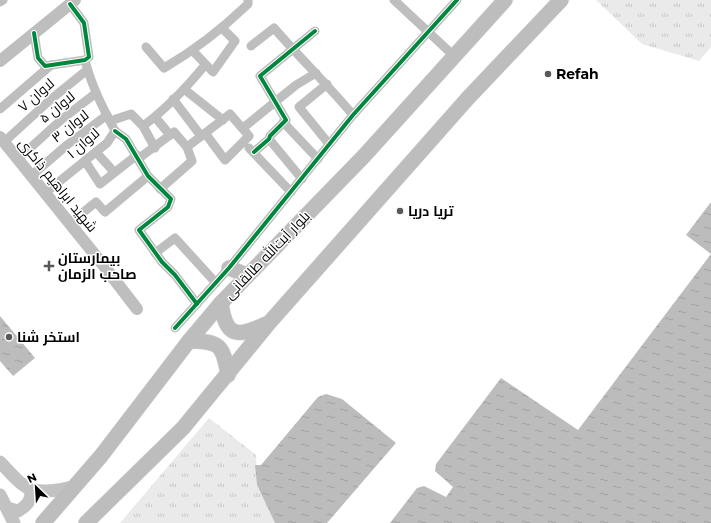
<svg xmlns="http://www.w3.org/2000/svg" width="711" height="523" font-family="Montserrat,Cairo,sans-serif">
	<defs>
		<pattern id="park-tufts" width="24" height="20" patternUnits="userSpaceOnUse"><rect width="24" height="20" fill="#eaeaea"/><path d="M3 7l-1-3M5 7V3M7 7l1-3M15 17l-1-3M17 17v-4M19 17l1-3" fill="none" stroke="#c7c7c7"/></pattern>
		<pattern id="water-ripples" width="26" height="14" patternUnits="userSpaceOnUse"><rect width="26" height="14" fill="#bcbcbc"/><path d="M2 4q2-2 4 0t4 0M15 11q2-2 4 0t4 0" fill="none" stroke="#a0a0a0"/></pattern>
	</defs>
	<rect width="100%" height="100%" fill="#fff"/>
	<g fill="url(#park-tufts)">
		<path d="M596,0H711V47L699,61L642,44Z"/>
		<path d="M209,418L256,455L257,485L275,523H120Z"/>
	</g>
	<g fill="url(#water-ripples)">
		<path d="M711,202V523H390L417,488L424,486L446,497L453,487L435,471L436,464L501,378L578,430L711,254L686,235Z"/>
		<path d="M0,316L35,358L13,376L0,361Z"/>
		<path d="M326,394L342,399L396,443L327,523H275L257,485L255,465H261L318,397Z"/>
	</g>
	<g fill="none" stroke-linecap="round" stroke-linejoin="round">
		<g stroke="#dbdbdb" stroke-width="16">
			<g id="primary">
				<path d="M229,268L247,275"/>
				<path d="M221,303C226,337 236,338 266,324"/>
				<path d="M189,341C220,341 223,345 228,375"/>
				<path d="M43,523L101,456L189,341L221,303L364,156L505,0"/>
				<path d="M86,523L183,428L269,323L468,98L561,0"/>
			</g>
		</g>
		<g stroke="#bebebe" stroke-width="9">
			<path d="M394,0L454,56"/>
			<path d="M0,2L3,0"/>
			<path d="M34,33L38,58L45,66L85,60L89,57L84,23L70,4"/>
			<path d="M251,46L274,28C300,58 328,85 353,115"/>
			<path d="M146,47L164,68C195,50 222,29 248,4V0"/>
			<path d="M193,51L213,72L235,41L222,28"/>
			<path d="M327,84L299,107L329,144"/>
			<path d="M184,89L223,120"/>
			<path d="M173,99L201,136"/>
			<path d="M0,109L51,65"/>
			<path d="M155,117L170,135"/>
			<path d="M110,121L131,114L143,126C166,109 187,87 205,65"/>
			<path d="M283,122L318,159"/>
			<path d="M143,126L155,148"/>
			<path d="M243,128L296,85L316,73"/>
			<path d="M115,131L126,139L148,176L171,199L168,207L139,230L162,262L175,275L197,304"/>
			<path d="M269,139L302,179"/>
			<path d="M4,142L50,100L87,70"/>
			<path d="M249,148L291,192"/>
			<path d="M96,152L114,172"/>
			<path d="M254,152L269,139L270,136L286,120L260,76L315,31"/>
			<path d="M18,159L61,120L96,93"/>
			<path d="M138,159L174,132L187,147"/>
			<path d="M85,161L100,184L137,155"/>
			<path d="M31,176L67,145L107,115"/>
			<path d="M160,189L192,161L187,147L230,114L249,136L225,160L205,133"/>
			<path d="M45,193L107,143L115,131C103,108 91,85 85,60"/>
			<path d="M70,223L96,202L105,212L148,176"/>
			<path d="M155,253L175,238L216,283"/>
			<path d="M175,328L229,268L353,115L457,0"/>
		</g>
		<g stroke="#bebebe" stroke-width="12">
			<path d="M0,61L75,0"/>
			<path d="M0,137L104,266L137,309"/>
		</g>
		<g stroke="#c2c2c2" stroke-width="13">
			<path d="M0,462C7,469 14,478 22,484C36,496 60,490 76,486"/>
			<path d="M0,495L14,523"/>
			<path d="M7,508L18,511C28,505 32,500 31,488"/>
		</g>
		<use href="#primary" stroke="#bdbdbd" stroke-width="15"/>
		<g stroke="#fff" stroke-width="6">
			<g id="cycleway">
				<path d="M34,33L38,58L45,66L85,60L89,57L84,23L70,4"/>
				<path d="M115,131L126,139L148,176L171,199L168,207L139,230L162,262L175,275L197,304"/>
				<path d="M254,152L269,139L270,136L286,120L260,76L315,31"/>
				<path d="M175,328L229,268L353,115L457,0"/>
			</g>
		</g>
		<use href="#cycleway" stroke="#00873e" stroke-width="4"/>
	</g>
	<g fill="#595959" stroke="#fff" stroke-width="1.5">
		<circle cx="548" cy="74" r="4"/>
		<circle cx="400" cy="211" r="4"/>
		<path d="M47 260h4v4h4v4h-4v4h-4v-4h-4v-4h4z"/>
		<circle cx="9" cy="337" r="4"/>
	</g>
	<g text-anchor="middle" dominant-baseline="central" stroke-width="3" stroke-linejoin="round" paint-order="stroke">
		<g font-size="14" font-weight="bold" fill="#000" stroke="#fff" text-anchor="start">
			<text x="556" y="74">Refah</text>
			<text x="408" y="211">تریا دریا</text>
			<text x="58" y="258">بیمارستان<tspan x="58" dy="16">صاحب الزمان</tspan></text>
			<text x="17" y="337">استخر شنا</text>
		</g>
		<g font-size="14" fill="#000" stroke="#fff">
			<text transform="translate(36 95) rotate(-41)">لاوان ۷</text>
			<text transform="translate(57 107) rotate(-39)">لاوان ۵</text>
			<text transform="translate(70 126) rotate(-38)">لاوان ۳</text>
			<text transform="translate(83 143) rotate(-41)">لاوان ۱</text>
			<text transform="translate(58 185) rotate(51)">شهید ابراهیم ذاکری</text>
			<text transform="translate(267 255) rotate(-46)">بلوار آیت‌الله طالقانی</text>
		</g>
	</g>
	<g transform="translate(36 487) rotate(335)" stroke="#ffffff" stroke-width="3" paint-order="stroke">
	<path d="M0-3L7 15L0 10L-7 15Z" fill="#000000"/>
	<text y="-6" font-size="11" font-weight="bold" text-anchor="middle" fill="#000000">N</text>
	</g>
</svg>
